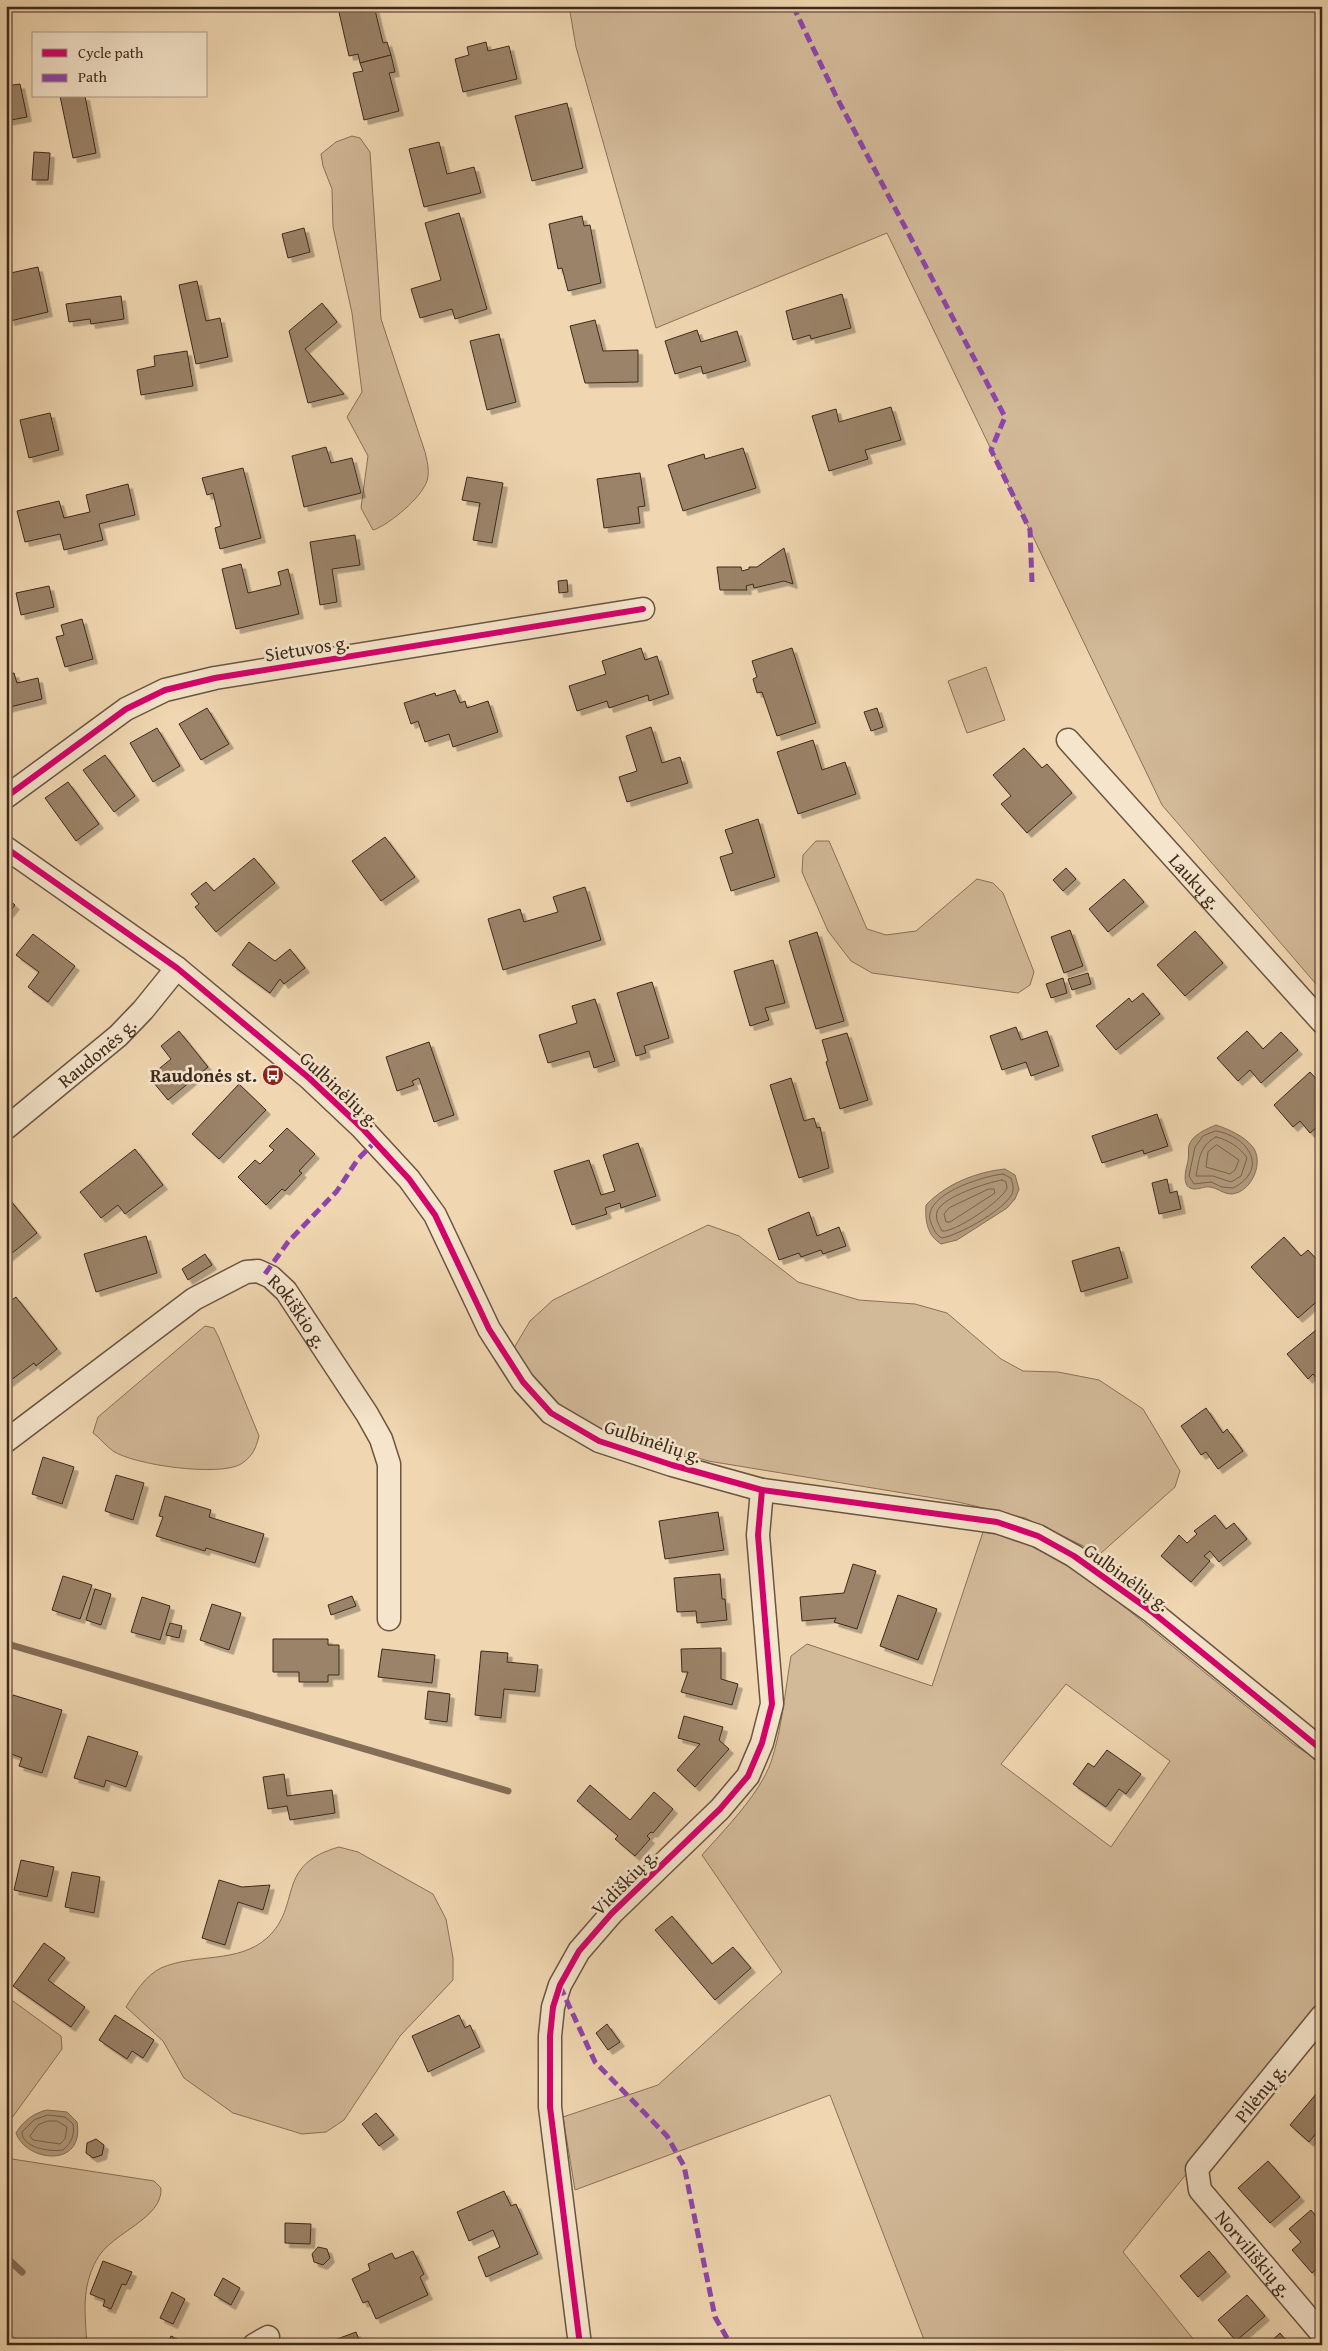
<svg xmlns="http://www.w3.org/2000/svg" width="1328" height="2351" font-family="'Gentium Book Plus',serif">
	<defs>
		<filter id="shadow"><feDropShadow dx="4.5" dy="4.5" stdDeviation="0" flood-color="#0004"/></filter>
	</defs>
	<rect width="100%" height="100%" fill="#f0d7b1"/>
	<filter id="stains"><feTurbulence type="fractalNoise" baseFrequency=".004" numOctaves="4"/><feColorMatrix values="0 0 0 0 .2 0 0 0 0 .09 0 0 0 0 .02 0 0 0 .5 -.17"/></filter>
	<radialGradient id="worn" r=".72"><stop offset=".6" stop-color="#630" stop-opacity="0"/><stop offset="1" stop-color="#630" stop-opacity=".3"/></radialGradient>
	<g fill="#d2b998" stroke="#88715a" fill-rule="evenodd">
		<path d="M569,6H1322V991L1162,805L887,233L656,328L576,47Z"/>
		<path d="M352,136L360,138L370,152L381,319L425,452C428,464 431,477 424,487C417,501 387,526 373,530L361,508L368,456L347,417L362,392L352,313L333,227L332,189L323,166L321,154L336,142Z"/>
		<path d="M986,667L1005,720L967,733L948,681Z"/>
		<path d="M816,841H829L867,929L886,935L916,931L977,879L993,883L1003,893L1034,972L1030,985L1018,993L872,973L851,961L828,931L802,872L803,855Z"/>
		<path d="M708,1225L739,1236L798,1282L859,1300L915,1304L947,1313L1001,1359L1023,1371L1058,1372L1099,1380L1143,1409L1180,1471L1175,1487L1100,1554L1025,1518L958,1502L708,1461L581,1423L547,1397L514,1348L530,1321L553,1300Z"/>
		<path d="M205,1326L214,1328L219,1338L259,1436C256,1448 253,1456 241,1464C219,1477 134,1465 113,1451C106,1446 100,1438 93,1433L98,1417Z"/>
		<path d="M983,1532C1052,1541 1119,1603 1171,1645C1212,1678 1252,1711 1293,1744L1322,1763V2007L1123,2252L1198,2345H926L830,2095L575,2190L563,2117L658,2085L782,1972L702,1855C725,1829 759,1795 771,1762C782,1729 785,1691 791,1656L807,1644L932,1686ZM1066,1684L1170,1761L1111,1847L1001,1764Z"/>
		<path d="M339,1847L358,1852L433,1894L446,1919L453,1958V1980L400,2036L344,2120L326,2132L302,2134L233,2113L184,2078L163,2041L126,2007C134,1994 146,1975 161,1968C195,1953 238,1964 267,1938C303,1905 274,1865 339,1847Z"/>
		<path d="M6,1996L61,2036L62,2049L6,2126Z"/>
		<path d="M6,2154L12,2159L154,2181L161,2188C163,2219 112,2232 97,2259C81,2288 85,2313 87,2345H23L6,2330Z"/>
	</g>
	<g fill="#b39c7e" stroke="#846e57">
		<path d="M1216,1125C1228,1129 1244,1136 1252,1146C1265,1161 1252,1192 1232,1194C1223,1194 1218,1188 1210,1187C1205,1186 1200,1189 1195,1189C1180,1189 1186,1169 1188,1161C1189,1156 1188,1150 1189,1145C1193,1134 1207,1129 1216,1125Z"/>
		<path d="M1005,1169L1015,1175L1019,1189L1015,1199L1007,1208L957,1240L941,1244C927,1235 925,1221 926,1205C946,1184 976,1172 1005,1169Z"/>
		<path d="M47,2110L67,2112L77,2122C85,2169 26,2162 16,2133C23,2121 34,2113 47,2110Z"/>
	</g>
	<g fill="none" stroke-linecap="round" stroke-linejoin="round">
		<g stroke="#78624d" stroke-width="1">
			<path d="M1216,1131C1248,1136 1270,1169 1233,1188L1222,1187L1211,1182L1194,1184L1189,1176L1195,1147L1203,1136Z"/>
			<path d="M1216,1137C1227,1139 1241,1148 1247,1158L1241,1176L1231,1182L1213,1176H1196C1199,1159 1200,1145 1216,1137Z"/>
			<path d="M1217,1145L1239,1160L1235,1170L1230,1174L1206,1167L1208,1152Z"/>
			<path d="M1003,1174L1011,1178C1013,1185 1015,1191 1010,1197C1000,1212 959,1235 942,1238C936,1235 934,1230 931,1223C920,1195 983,1176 1003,1174Z"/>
			<path d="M1002,1180L1006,1182L1007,1188C1002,1201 954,1233 942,1231C939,1225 935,1219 937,1212C940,1198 988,1182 1002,1180Z"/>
			<path d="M989,1189H994L995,1193L950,1222H946L944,1214L949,1208Z"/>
			<path d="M48,2115L65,2117L73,2124C75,2135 71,2143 63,2150C50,2152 22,2148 22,2132L34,2120Z"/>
			<path d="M48,2121H57L67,2127L65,2139L60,2144L33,2140L30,2136L38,2125Z"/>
		</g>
		<g stroke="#846e57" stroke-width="7">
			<path d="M6,1646L11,1645L508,1791"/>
			<path d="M6,2257L22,2272"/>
		</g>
	</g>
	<g fill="#9b8369" stroke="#3e291c" filter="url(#shadow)">
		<path d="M346,6H374L383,43L387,42L391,55L360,63L358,54L349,56L338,8Z"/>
		<path d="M486,42L488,51L509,46L517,79L463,92L455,59L469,55L467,47Z"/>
		<path d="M391,55L395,72L389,73L399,111L364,120L353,73L363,71L360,63Z"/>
		<path d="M20,84L27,117L6,121V86Z"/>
		<path d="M60,96H85L96,153L73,158Z"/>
		<path d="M567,103L583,168L532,181L515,116Z"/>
		<path d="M439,142L447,174L474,167L481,193L424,207L409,149Z"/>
		<path d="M34,152L50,153L48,180H32Z"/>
		<path d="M459,213L487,309L455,319L452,309L420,318L411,289L441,280L425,223Z"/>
		<path d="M582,216L584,226L590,225L601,283L568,291L562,268L558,269L549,224Z"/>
		<path d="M304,228L310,252L288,258L282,234Z"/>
		<path d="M38,267L48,312L10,321L8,311H6V274Z"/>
		<path d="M197,281L206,321L220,318L228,357L196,364L179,285Z"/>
		<path d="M842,294L851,328L811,339L810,335L793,340L786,311Z"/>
		<path d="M121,296L124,319L91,324L90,319L69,322L66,304Z"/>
		<path d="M322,303L337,322L305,349L344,394L308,403L289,331Z"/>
		<path d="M595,320L603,351L638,350V382L585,383L570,326Z"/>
		<path d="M697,330L701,342L737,331L746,361L703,374L701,366L675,374L665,341Z"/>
		<path d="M499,334L516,402L487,410L470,341Z"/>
		<path d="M187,351L193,386L141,395L137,370L155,366L154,356Z"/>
		<path d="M891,407L901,440L865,450L868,459L829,471L812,416L836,409L839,422Z"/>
		<path d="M50,413L59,450L29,458L20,420Z"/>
		<path d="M326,447L331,463L352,458L361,493L304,507L292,456Z"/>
		<path d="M743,448L756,488L683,511L668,465L704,454L705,459Z"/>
		<path d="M243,468L261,538L220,549L215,528L221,526L213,493L207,495L202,478Z"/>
		<path d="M640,473L645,506L638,507L640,523L604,528L597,479Z"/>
		<path d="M467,477L503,483L492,543L473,540L480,503L462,500Z"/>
		<path d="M128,484L135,515L99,524L103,540L64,550L60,534L25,542L17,511L59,501L64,518L90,512L86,495Z"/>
		<path d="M355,535L360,565L332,569L337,602L320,605L310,542Z"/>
		<path d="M784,548L793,584L784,581L754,588L753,584L746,586L747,590H720L717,567H741L742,571L749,569V567H757Z"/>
		<path d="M241,564L248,593L281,585L278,572L288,569L299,614L236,629L222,569Z"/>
		<path d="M567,580L568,592L559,593L558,581Z"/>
		<path d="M49,586L54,607L21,615L16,593Z"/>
		<path d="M82,619L93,659L65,667L56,637L64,635L61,625Z"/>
		<path d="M641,648L645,660L657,656L669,694L649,701L648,695L609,708L607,701L577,711L569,686L606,674L602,661Z"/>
		<path d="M792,648L816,723L777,736L762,692L757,693L753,679L757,677L752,661Z"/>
		<path d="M14,673L17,683L38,678L42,699L6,708V675Z"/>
		<path d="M455,690L460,703L465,701L467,708L488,701L498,732L453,747L449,734L425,742L418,721L411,724L404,703L435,693L436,696Z"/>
		<path d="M207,708L229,744L201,760L179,724Z"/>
		<path d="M877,708L883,727L871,731L864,712Z"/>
		<path d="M651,727L662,763L680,757L688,783L627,802L619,777L637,771L626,736Z"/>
		<path d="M157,728L180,766L153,782L130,743Z"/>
		<path d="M813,740L822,770L845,762L856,794L798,814L777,752Z"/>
		<path d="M1024,748L1042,768L1047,764L1072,793L1027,833L1001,804L1011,796L993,775Z"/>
		<path d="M105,755L135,796L114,812L83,770Z"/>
		<path d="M68,782L99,824L76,841L45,798Z"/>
		<path d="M758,819L775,877L731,891L720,857L733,853L725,830Z"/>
		<path d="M385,837L415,877L381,901L352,861Z"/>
		<path d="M254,858L275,883L216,932L195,907L199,904L191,894L206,882L214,891Z"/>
		<path d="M1066,868L1076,879L1063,891L1053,880Z"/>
		<path d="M1124,879L1144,902L1108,932L1089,909Z"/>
		<path d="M585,887L601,940L503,970L488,919L520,909L524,922L558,912L553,897Z"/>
		<path d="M6,898L15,905L6,916Z"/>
		<path d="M1070,930L1083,966L1064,973L1051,937Z"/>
		<path d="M1195,931L1223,963L1185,996L1157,965Z"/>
		<path d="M817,932L844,1021L816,1029L789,941Z"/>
		<path d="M33,934L75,966L48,1002L28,987L39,972L16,955Z"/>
		<path d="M249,942L275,961L290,949L305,968L284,984L280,979L270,993L232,965Z"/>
		<path d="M773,960L785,1003L765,1008L769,1020L750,1026L734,971Z"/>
		<path d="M1088,973L1091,984L1072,990L1068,979Z"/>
		<path d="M1063,978L1067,993L1051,998L1046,984Z"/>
		<path d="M652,982L669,1038L644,1046L646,1053L636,1056L617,993Z"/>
		<path d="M1143,993L1160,1014L1116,1050L1096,1026L1129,998L1132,1002Z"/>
		<path d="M595,999L615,1061L594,1068L589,1051L548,1063L539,1035L577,1023L572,1006Z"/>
		<path d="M1016,1027L1021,1040L1047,1031L1059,1066L1031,1076L1026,1062L1002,1070L990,1036Z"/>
		<path d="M179,1031L208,1067L168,1100L149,1077L171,1059L161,1046Z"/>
		<path d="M1247,1031L1263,1049L1281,1032L1298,1050L1261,1083L1250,1070L1238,1081L1217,1058Z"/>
		<path d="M847,1033L868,1100L840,1109L826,1062L828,1061L822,1040Z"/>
		<path d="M429,1042L454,1115L434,1122L419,1078L412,1081L414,1085L397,1091L386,1057Z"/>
		<path d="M1310,1072L1322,1085V1123L1310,1133L1300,1121L1293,1127L1274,1105Z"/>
		<path d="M791,1078L804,1121L814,1118L817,1128L820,1127L829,1168L799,1178L770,1085Z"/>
		<path d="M239,1084L266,1110L219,1159L192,1134Z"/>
		<path d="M1157,1114L1168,1146L1144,1154L1143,1150L1102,1163L1092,1136Z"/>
		<path d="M287,1128L315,1154L299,1171L302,1173L285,1191L282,1189L266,1205L238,1177L255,1160L260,1164L274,1150L269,1146Z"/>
		<path d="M638,1143L656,1196L621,1208L620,1203L605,1208L607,1214L572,1225L554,1171L589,1160L601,1195L615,1191L603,1155Z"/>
		<path d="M135,1149L163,1185L125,1214L118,1205L101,1218L80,1192Z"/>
		<path d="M1167,1179L1170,1193L1177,1191L1181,1209L1159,1214L1152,1183Z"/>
		<path d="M6,1195L37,1233L6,1258Z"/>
		<path d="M809,1212L817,1236L839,1227L846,1246L823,1254L821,1250L801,1257L799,1253L779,1260L768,1229Z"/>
		<path d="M146,1236L157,1273L96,1292L84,1254Z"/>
		<path d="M1284,1237L1301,1256L1308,1250L1322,1265V1297L1298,1318L1251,1267Z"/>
		<path d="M1119,1247L1128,1278L1081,1292L1072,1261Z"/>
		<path d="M205,1254L212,1265L188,1280L182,1269Z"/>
		<path d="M16,1297L57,1349L36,1366L34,1363L7,1383L6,1335L9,1333L6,1330V1304Z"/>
		<path d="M1316,1330L1322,1337V1385L1313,1374L1308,1379L1287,1354Z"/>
		<path d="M1206,1408L1223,1433L1227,1429L1243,1451L1218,1469L1206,1452L1201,1455L1181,1426Z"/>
		<path d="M43,1457L74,1467L62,1504L32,1494Z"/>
		<path d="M116,1475L144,1483L133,1520L105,1511Z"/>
		<path d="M165,1496L211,1510L209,1517L264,1534L255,1563L206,1548L205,1551L156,1536L163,1517L159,1516Z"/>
		<path d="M718,1512L724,1550L665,1559L659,1521Z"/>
		<path d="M1215,1515L1226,1529L1234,1523L1247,1539L1219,1562L1210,1551L1204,1556L1210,1561L1191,1582L1161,1556L1179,1535L1187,1543L1197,1534L1194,1531Z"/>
		<path d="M853,1564L876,1571L857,1629L834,1622L836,1618L802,1621L800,1597L844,1593Z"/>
		<path d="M720,1574L722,1599H725L727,1620L697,1623L696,1611L677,1612L674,1578Z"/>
		<path d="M63,1576L92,1585L80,1619L52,1610Z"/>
		<path d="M95,1589L111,1594L101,1625L86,1620Z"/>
		<path d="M898,1595L937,1609L918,1660L880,1646Z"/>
		<path d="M352,1596L356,1606L331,1615L328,1605Z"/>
		<path d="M142,1597L170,1606L160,1640L131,1632Z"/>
		<path d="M212,1604L241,1613L229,1650L200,1640Z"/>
		<path d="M170,1623L182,1626L179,1638L166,1635Z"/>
		<path d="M273,1639H328V1645H339V1675H328V1682H299V1672H273Z"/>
		<path d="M721,1648V1679L738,1684L732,1705L681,1692L688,1672H682L681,1649Z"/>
		<path d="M382,1649L435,1655L432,1683L378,1677Z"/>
		<path d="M481,1651L508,1653L507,1662L538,1665L535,1692L504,1689L501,1718L475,1715Z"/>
		<path d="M428,1691L450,1694L447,1722L425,1719Z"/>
		<path d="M13,1695L62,1710L42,1773L19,1766L22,1758L6,1752V1716Z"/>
		<path d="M684,1716L723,1727L719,1740L729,1749L695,1787L677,1770L700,1744L678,1738Z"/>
		<path d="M88,1736L138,1752L126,1787L106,1780L104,1787L74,1778Z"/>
		<path d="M1107,1750L1141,1774L1126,1794L1119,1789L1106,1807L1073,1784L1088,1763L1094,1767Z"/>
		<path d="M284,1774L287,1796L332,1790L335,1813L290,1820L287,1806L268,1809L263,1777Z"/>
		<path d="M590,1785L630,1820L654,1792L673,1809L653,1833L651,1832L647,1836L650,1839L635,1856L615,1839L618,1836L577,1801Z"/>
		<path d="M21,1860L54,1867L47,1897L14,1890Z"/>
		<path d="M72,1872L100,1877L94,1913L65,1907Z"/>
		<path d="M219,1880L242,1887L270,1885L263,1910L238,1902L225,1945L202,1938Z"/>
		<path d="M672,1916L712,1964L733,1947L751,1968L715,2000L655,1930Z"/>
		<path d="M44,1943L65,1958L48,1980L85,2007L71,2027L13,1986Z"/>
		<path d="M115,2015L154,2040L143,2058L132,2051L127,2059L99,2040Z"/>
		<path d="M459,2015L465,2028L470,2025L480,2047L428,2072L412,2036Z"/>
		<path d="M607,2024L620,2042L608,2050L596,2033Z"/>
		<path d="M1322,2087V2126L1309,2142L1290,2125Z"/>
		<path d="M376,2113L394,2135L379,2146L362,2124Z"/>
		<path d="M96,2139L104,2145L102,2155L93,2158L86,2153L87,2143Z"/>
		<path d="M1268,2161L1300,2197L1270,2223L1238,2188Z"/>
		<path d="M504,2191L511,2206L516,2204L538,2254L486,2277L478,2257L500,2247L493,2230L469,2241L457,2212Z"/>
		<path d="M1311,2210L1322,2223V2264L1312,2273L1292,2250L1301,2242L1289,2229Z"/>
		<path d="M285,2223L311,2224L310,2244L285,2243Z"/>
		<path d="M318,2247L327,2249L330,2258L323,2265L314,2262L312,2254Z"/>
		<path d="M413,2251L424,2274L420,2277L428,2295L376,2319L368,2301L363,2303L352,2279L370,2270L368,2264L392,2253L395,2259Z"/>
		<path d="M1209,2251L1226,2272L1198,2297L1180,2276Z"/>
		<path d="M103,2261L132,2272L126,2285L122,2284L111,2309L103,2306L105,2300L90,2294Z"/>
		<path d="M223,2278L240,2288L231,2305L214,2295Z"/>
		<path d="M172,2292L185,2299L173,2324L160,2318Z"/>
		<path d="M1247,2295L1265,2316L1236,2341L1218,2320Z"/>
		<path d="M356,2332L361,2345H321Z"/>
		<path d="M1280,2333L1290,2345H1267Z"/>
		<path d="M171,2336L189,2345H167Z"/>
	</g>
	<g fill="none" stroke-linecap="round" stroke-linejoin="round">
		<g stroke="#6a5441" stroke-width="25">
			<g id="minor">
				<path id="s1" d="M1068,740L1322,1022"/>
				<path d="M6,797L126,709L165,690L215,678L643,609"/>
				<path d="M6,848L177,968L309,1078L362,1128L409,1179L435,1215L489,1329L523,1382L551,1413L599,1441L672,1465L762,1490L997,1522L1038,1536L1074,1556L1151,1611L1322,1750"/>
				<path id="s2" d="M6,1128L118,1036L143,1010L177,968"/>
				<path id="s3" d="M6,1441L194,1299L246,1272L258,1271L271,1277L286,1291L367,1414L381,1439L389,1464V1619"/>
				<path id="s4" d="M1322,2016L1197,2169L1200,2190L1322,2334"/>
				<path d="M254,2345L268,2337"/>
				<path d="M580,2345L550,2107V2036L553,2007L560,1985L579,1951L612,1913L720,1809L748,1776L762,1743L772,1704L758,1535L762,1490"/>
			</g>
		</g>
		<use href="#minor" stroke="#f5e5cc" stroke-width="22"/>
		<g stroke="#8e44ad" stroke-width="5" stroke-dasharray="10 5" stroke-linecap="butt">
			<path d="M793,6L836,96L1005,417L991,450L1030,530L1032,582"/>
			<path d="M265,1274L288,1242L337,1191L358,1159L375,1142"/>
			<path d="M560,1986L595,2062L667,2136L684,2166L715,2317L731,2345"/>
		</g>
		<g stroke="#f5e5cc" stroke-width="9">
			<g id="cycleway">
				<path d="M6,797L126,709L165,690L215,678L643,609"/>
				<path d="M6,848L177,968L309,1078L362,1128L409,1179L435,1215L489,1329L523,1382L551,1413L599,1441L672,1465L762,1490L997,1522L1038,1536L1074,1556L1151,1611L1322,1750"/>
				<path d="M580,2345L550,2107V2036L553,2007L560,1985L579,1951L612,1913L720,1809L748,1776L762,1743L772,1704L758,1535L762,1490"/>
			</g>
		</g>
		<use href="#cycleway" stroke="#d6006c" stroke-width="6"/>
	</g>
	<defs>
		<g id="bus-disc" transform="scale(1.125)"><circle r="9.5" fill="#8f2418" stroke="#f5e5cc"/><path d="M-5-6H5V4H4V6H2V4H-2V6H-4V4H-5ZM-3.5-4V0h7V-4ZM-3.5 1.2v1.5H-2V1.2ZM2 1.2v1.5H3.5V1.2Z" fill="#fff"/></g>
	</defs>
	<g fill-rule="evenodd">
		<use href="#bus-disc" x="273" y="1075"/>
	</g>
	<g text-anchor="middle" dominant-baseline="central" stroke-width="5" stroke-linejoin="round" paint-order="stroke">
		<g font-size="19" fill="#3e291c" stroke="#f5e5cc">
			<text transform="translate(307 648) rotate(-9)">Sietuvos g.</text>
			<text stroke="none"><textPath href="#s1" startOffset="190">Laukų g.</textPath></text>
			<text stroke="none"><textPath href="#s2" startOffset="118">Raudonės g.</textPath></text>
			<text transform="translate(340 1089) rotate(43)">Gulbinėlių g.</text>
			<text stroke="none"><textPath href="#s3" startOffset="364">Rokiškio g.</textPath></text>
			<text transform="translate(653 1441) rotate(18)">Gulbinėlių g.</text>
			<text transform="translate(1127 1577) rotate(36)">Gulbinėlių g.</text>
			<text transform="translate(624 1882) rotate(-45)">Vidiškių g.</text>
			<text transform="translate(1260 2093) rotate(-51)">Pilėnų g.</text>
			<text stroke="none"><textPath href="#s4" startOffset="302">Norviliškių g.</textPath></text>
		</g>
		<g font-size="19" font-weight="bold" fill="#3e291c" stroke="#f5e5cc" text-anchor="end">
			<text x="257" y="1075">Raudonės st.</text>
		</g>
	</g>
	<rect width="1328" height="2351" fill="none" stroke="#f0d7b1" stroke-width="25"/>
	<rect x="8" y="8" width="1313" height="2336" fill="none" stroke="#3e291c" stroke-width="2.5"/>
	<rect x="12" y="12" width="1303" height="2326" fill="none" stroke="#3e291c"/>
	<rect x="32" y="32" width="175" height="65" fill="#f5e5cc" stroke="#ac9a86"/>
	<rect x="42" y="49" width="25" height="8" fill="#d6006c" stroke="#ac9a86"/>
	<text x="78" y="58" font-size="15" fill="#3e291c">Cycle path</text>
	<rect x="42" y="74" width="25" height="8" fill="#8e44ad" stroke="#ac9a86"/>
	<text x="78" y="82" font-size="15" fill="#3e291c">Path</text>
	<rect width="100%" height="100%" filter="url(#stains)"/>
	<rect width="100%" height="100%" fill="url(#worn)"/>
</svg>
